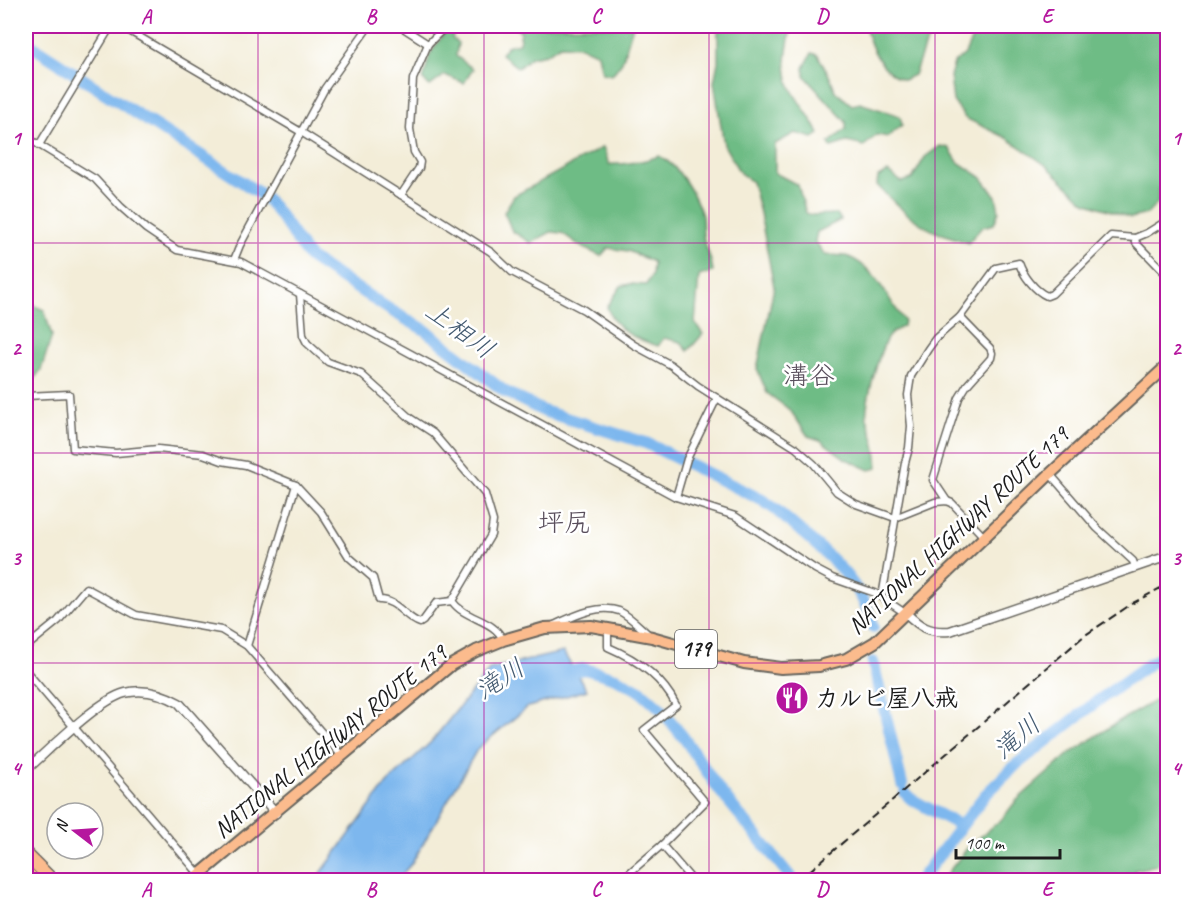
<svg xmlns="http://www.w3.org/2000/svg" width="1193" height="906" font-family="Caveat,'Klee One',sans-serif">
	<rect width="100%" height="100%" fill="#fff"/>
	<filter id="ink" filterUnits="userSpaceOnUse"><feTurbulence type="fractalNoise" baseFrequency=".0167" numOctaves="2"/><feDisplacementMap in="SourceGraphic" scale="12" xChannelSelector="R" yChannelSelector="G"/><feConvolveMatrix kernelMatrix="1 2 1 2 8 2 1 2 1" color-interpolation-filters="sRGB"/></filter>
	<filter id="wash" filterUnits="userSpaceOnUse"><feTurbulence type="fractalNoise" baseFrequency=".008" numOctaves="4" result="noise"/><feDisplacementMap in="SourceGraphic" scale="24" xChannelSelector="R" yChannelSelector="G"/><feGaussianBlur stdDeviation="1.35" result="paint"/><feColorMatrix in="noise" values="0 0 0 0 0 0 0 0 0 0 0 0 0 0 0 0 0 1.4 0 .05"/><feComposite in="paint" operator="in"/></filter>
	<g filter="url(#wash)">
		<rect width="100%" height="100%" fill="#f3edd8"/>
		<g fill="#6ebc85" stroke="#456c50" stroke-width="1.5">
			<path d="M449,26H460L455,29L452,38L458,43L456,56L473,69L464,83L445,75L430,86L423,80L430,54Z"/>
			<path d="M510,26H633L622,62L612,75L602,73L598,54L580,46L560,45L546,54L531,57L518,68L501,54L507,46L519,43L521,31Z"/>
			<path d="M718,26H792C787,46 782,70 792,90C800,105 812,118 819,134L813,138L795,133L775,144V173L798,185L806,213L811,215L837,214L841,220L817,232L815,241L825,255C832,256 842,254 849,257C876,268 887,299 904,320L903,326C898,329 891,333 888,337C880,348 864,407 867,418C873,437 877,447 878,468L870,470L846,459L820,440L808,436L790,410L767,393L757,369L774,287L760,213L752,182L740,173L724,145L714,82L718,62Z"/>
			<path d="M865,26H937L925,45L914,75L904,80C881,72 871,49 865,26Z"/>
			<path d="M982,26H1167V183L1158,190V203L1147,214L1131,218L1085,202L1047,166L1007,138L965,118L953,101L950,76L954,63L965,54L970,42Z"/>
			<path d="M812,53L818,55C823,66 833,79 835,91L852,105L860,103L900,116L902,125L888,137L877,135L864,146L847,142L831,147L829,143L846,129V122L805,76L804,68Z"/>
			<path d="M940,146L949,148L958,162L981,177L996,196L999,211L994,224L982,227L968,243C957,238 947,236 936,232C913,222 894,203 877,185L878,177L888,172L902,182L912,179L925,157Z"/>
			<path d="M603,147L609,164C623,165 646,161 659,156C678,164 696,196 702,216C703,223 702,229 703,235C705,248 712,258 713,272L699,276L695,323L703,334L688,351L681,342L664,338L658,346C636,339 615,331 607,307L621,286L630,284L646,285L652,275L653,262L628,251L608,248L601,256L583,248L562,233L551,232L531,243L512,231L504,212L514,196Z"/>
			<path d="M26,302L44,310L52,336L41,370L26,389Z"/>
			<path d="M1167,694V855L1157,865L1135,870L1131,880H942L969,846L1002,819L1016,801L1069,754L1119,721Z"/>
		</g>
		<path fill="#7db7ee" stroke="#4c6a85" stroke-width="1.5" d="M563,652L587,690L528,707L478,748L412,863L397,880H316L387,783L431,742L490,669Z"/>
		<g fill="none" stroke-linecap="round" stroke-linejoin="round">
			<g stroke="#7db7ee" stroke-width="12">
				<path d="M26,42L259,193C281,210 292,237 310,258L392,311L425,330L504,391L543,411L646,443L762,500L775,509C813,543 861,575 873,627"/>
				<path d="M873,662L902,784"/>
				<path d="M558,673L585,669L616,678L642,692L660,708L684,738L720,791L793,880"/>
				<path d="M905,793L911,799L961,826"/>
				<path d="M920,880L985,795L1017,764L1099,700L1149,664L1168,654"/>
			</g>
		</g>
	</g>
	<g filter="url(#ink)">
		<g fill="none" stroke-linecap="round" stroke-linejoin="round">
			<g stroke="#67655e" stroke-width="9">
				<g id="minor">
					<path d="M121,26L301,132L401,195L491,252L512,272L584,310L634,345L671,365L698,386L796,448L814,464L837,492L856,504L895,518L935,502L947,501L952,503L984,537"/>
					<path d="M400,26L428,44"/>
					<path d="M26,137L95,179L121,207L146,229L177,250L241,262L676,497L735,516L815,569L832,578L875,593L905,613"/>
					<path d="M39,145L111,26"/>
					<path d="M401,195L419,168L420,162L414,152L410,129L413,79L428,44L446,26"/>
					<path d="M1135,238L1136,243L1168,276"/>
					<path d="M234,260L240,245L325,88L369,26"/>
					<path d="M300,294L303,335L307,343L328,362L361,374L410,418L433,433L485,494L493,521L491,535L452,601C465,620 494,619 503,640"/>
					<path d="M26,396L69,394L73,449L116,453L158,449L203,454L222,461L246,465L296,485L321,512L349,557L373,578L379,600C396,599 405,618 420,623L423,621L436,603L452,601"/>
					<path d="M1050,474L1097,528L1133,561L1135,567"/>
					<path d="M676,497L687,459L717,398"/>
					<path d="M947,501L933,480L959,398L967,385L991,358L992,353L990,348L960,317"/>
					<path d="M882,597L905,463L909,448L911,426L908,395L911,376L928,349L936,338L960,317L996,268L1019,263C1023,275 1035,291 1047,296L1052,294L1111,236L1135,238L1147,233L1168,220"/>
					<path d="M554,625C572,617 599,603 619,611C630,616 640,627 649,635"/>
					<path d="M608,629V647C636,659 662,677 676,705L644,730L705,802L662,845L621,880"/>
					<path d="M247,646L296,485"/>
					<path d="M26,647L58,621L86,588L136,615L221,630L247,646L342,756"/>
					<path d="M26,671L200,875"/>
					<path d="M662,845L692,880"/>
				</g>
			</g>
			<g stroke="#67655e" stroke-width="11">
				<g id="tertiary">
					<path d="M906,613C920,627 930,633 950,631L1168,556"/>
					<path d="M26,770C49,750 98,700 125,693C144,688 163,694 179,703L276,813"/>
				</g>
			</g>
			<g stroke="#67655e" stroke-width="14">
				<path id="trunk" d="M193,880L451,665L476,651L503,640L545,628L591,626L608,629L652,637L744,663L781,668L819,666L846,659L875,642L1050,474L1168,365"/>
			</g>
			<g stroke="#67655e" stroke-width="15">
				<g id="motorway">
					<path d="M26,854L52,880"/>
					<path d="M26,872L34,880"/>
				</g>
			</g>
			<use href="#minor" stroke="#fff" stroke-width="6"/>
			<use href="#tertiary" stroke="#fff" stroke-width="8"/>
			<use href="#trunk" stroke="#fbbb8d" stroke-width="10"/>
			<use href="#motorway" stroke="#fbbb8d" stroke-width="12"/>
			<path stroke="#1c1c1c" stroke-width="2" stroke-dasharray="9 4.5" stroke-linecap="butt" d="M799,880L1084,636L1133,603L1168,584"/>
		</g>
	</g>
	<path fill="none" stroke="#b5179e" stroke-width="1.5" stroke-opacity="0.55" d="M258,26V880M484,26V880M709,26V880M935,26V880M26,243H1168M26,453H1168M26,663H1168"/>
	<defs>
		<g id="restaurant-disc" transform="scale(1.725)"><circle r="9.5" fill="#b5179e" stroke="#fff"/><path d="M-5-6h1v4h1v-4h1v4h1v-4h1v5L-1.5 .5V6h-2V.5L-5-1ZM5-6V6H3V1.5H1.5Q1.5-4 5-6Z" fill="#fff"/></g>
	</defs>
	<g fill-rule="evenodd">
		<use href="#restaurant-disc" x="792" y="698"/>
	</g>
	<g text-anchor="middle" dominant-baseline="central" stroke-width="5" stroke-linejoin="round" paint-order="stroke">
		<rect fill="#fff" stroke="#606060" stroke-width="1.5" x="675" y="630" width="42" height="38" rx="4.5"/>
		<g font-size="22" font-weight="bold" fill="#1c1c1c">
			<text x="696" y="649">179</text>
		</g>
		<g font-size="24" fill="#1c1c1c" stroke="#fff">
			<text transform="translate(958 530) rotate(-43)">NATIONAL HIGHWAY ROUTE 179</text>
			<text transform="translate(330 741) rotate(-39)">NATIONAL HIGHWAY ROUTE 179</text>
		</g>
		<g font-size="24" font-weight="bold" fill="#1c1c1c" stroke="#fff" text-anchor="start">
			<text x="815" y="698">カルビ屋八戒</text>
		</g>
		<g font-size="26" font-style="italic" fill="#435a70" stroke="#fff">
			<text transform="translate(460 330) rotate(36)">上相川</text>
			<text transform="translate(500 679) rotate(-33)">滝川</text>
			<text transform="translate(1017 737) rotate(-40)">滝川</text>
		</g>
		<g font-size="26" fill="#594e5c" stroke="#fff">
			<text x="809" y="375">溝谷</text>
			<text x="564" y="522">坪尻</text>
		</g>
	</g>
	<rect width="1193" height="906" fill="none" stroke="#fff" stroke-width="66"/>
	<g transform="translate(75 831) rotate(287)"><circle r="28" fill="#ffffff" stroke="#a4a4a4" stroke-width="1.5"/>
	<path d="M0-4.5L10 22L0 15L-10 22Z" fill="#b5179e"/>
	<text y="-9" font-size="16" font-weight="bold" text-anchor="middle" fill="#1c1c1c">N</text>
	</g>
	<path d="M956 849v9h104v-9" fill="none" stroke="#1c1c1c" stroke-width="3"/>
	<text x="965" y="849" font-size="18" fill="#1c1c1c" stroke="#ffffff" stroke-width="4.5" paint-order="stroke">100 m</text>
	<rect x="33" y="33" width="1127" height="840" fill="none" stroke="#b5179e" stroke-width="2"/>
	<g font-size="20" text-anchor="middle" font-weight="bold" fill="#b5179e">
		<text x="146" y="23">A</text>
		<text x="371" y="23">B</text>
		<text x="596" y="23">C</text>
		<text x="822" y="23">D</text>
		<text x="1047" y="23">E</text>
		<text x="16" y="145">1</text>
		<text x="1176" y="145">1</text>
		<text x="16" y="355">2</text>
		<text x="1176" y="355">2</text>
		<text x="16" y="565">3</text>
		<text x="1176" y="565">3</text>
		<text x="16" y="775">4</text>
		<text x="1176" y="775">4</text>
		<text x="146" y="896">A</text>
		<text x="371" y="896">B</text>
		<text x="596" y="896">C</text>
		<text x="822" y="896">D</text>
		<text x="1047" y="896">E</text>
	</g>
</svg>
